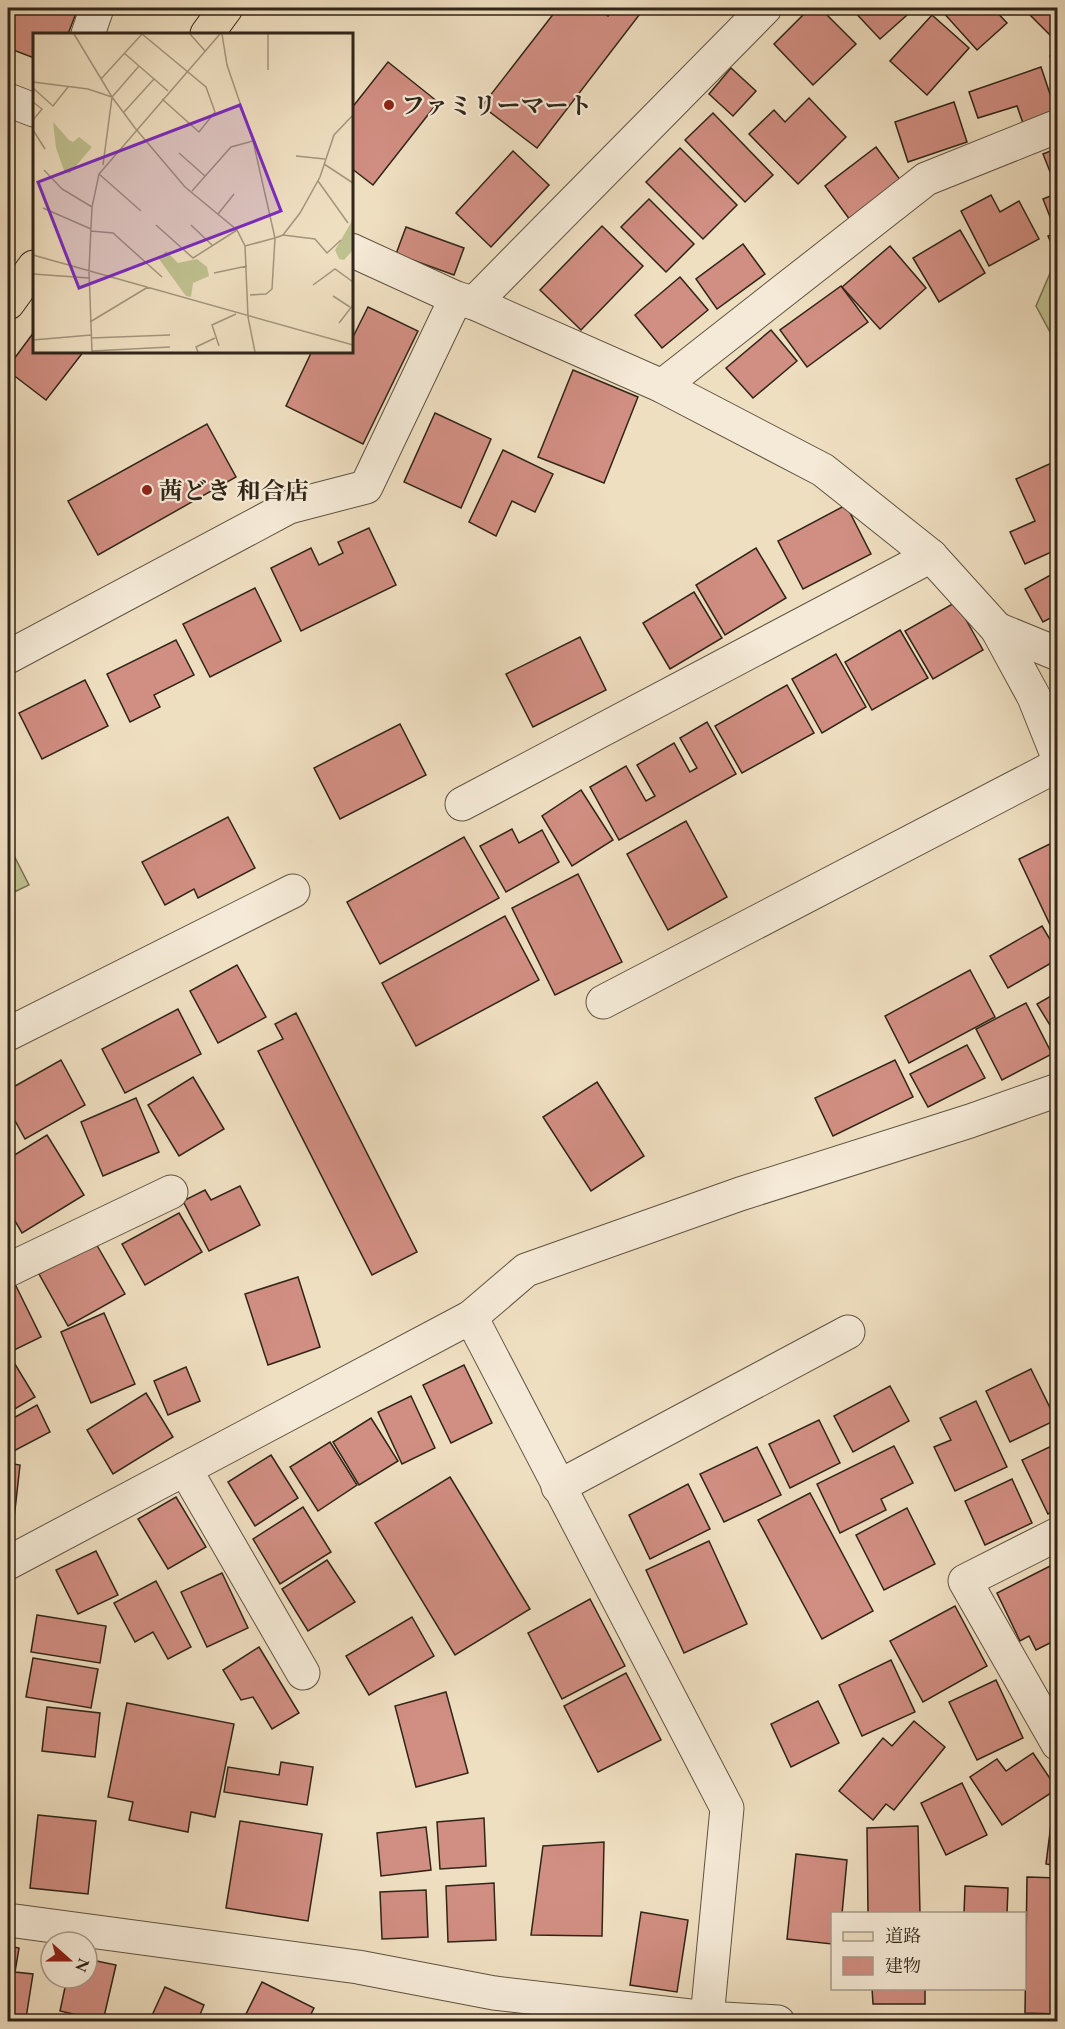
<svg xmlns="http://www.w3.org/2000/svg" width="1065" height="2029" font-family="'EB Garamond','Noto Serif JP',serif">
	<rect width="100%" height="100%" fill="#efdfc1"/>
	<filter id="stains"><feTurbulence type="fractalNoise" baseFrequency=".00333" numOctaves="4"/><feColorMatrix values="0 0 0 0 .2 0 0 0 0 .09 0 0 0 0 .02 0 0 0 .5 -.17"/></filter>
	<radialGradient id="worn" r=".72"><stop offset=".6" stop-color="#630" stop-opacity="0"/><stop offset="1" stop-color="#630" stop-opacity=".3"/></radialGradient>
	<g fill="#bfc08f" stroke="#787254" stroke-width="1.5">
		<path d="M1054,264H1058L1057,345L1036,306Z"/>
		<path d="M8,844L29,885L8,895Z"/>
	</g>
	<g fill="#d18e82" stroke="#302518" stroke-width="1.5">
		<path d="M10,8H78L68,34H34V58L8,48V15Z"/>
		<path d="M558,8H596L608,16L615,8H640L643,10L537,148L482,106Z"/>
		<path d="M810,8H820L856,44L813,85L774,44Z"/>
		<path d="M851,8H915L880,39Z"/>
		<path d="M944,8H993L1007,23L977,50L941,10Z"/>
		<path d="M1023,8H1058V30L1051,36Z"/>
		<path d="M932,15L969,48L927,95L890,61Z"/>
		<path d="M1058,54V80L1050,56Z"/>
		<path d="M388,62L438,102L373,185L351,168V109Z"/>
		<path d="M1041,67L1057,115L1024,126L1017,106L978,118L969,92Z"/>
		<path d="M731,68L756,91L733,116L709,94Z"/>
		<path d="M809,98L846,137L798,184L749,134L774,110L785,122Z"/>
		<path d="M954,102L967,142L908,162L895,122Z"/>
		<path d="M713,113L773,175L745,202L685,140Z"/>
		<path d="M876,147L901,181L850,220L825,186Z"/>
		<path d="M680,148L737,205L703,239L646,182Z"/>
		<path d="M1058,148V192L1043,154Z"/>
		<path d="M513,151L549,185L491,247L456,213Z"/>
		<path d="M1058,193V225L1054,227L1043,199Z"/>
		<path d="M991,195L1000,212L1019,201L1039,239L989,266L961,211Z"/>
		<path d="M649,199L694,244L666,272L621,227Z"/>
		<path d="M602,226L643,266L581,330L540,290Z"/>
		<path d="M406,227L464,248L454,275L396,254Z"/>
		<path d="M960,230L985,273L939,302L913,258Z"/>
		<path d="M1058,232V259L1048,236Z"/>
		<path d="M743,244L765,274L717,309L696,279Z"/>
		<path d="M890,246L926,288L880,329L842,287Z"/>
		<path d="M680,277L708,310L662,348L635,315Z"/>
		<path d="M841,286L868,322L807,367L780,330Z"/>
		<path d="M368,307L418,331L363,444L286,406L312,351H351V336L353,337Z"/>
		<path d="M771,330L797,361L753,398L726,368Z"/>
		<path d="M34,332V351H84L46,400L8,371V367Z"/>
		<path d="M573,370L638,397L604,483L538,457Z"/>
		<path d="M435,413L491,439L461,508L404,482Z"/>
		<path d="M207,424L236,477L98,555L68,501Z"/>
		<path d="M503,450L553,474L535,512L512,501L496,536L469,522Z"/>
		<path d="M1056,461L1058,465V549L1025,564L1010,532L1035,521L1016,479Z"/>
		<path d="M846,505L871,554L803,589L778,541Z"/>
		<path d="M369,528L396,585L301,631L271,568L311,548L319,565L343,553L338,542Z"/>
		<path d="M756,548L786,598L725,635L696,585Z"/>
		<path d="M1058,571V614L1043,622L1025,589Z"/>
		<path d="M255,588L281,641L210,677L183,624Z"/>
		<path d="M694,592L722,638L670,669L643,623Z"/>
		<path d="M956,602L983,650L933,679L905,631Z"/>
		<path d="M900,630L928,678L872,710L845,662Z"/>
		<path d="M580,637L606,690L533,727L506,674Z"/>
		<path d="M176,640L194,675L154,695L160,707L130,722L107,674Z"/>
		<path d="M836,654L866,707L822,733L792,679Z"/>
		<path d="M85,680L108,726L42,759L19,713Z"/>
		<path d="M787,685L814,733L742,773L715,726Z"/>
		<path d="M707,722L736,774L619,840L590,787L626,766L646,801L655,796L637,765L674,743L690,772L697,768L680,738Z"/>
		<path d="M400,724L426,775L340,819L314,768Z"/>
		<path d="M581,790L613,840L572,866L542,816Z"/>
		<path d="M228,817L255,868L198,898L194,889L165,905L142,862Z"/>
		<path d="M686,821L727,897L668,930L627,854Z"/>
		<path d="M512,829L519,843L542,830L559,862L506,892L480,846Z"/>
		<path d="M464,837L499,898L380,964L347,902Z"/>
		<path d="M1058,840V926L1052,929L1019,859Z"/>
		<path d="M578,874L622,962L555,995L512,908Z"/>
		<path d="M505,916L539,980L416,1046L382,983Z"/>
		<path d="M1042,926L1058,953V959L1008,988L990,956Z"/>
		<path d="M237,965L266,1017L218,1043L190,991Z"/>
		<path d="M970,970L995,1017L909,1063L885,1016Z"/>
		<path d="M1058,992V1034L1056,1035L1037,1004Z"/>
		<path d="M1026,1003L1052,1054L1002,1080L976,1029Z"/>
		<path d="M178,1009L201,1054L125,1093L102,1049Z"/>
		<path d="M296,1013L417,1252L372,1275L258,1051L283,1039L275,1024Z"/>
		<path d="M967,1045L985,1078L928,1107L910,1074Z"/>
		<path d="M61,1060L85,1105L25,1139L8,1108V1090Z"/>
		<path d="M895,1060L913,1097L833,1136L815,1098Z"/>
		<path d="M193,1077L224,1129L179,1156L148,1105Z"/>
		<path d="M597,1082L644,1156L591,1191L543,1117Z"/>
		<path d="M136,1098L159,1152L103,1176L81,1122Z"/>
		<path d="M47,1135L84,1195L22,1233L8,1209V1159Z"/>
		<path d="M240,1186L260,1225L209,1251L183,1201L205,1190L211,1200Z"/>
		<path d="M179,1213L202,1252L145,1285L122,1244Z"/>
		<path d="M95,1242L125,1294L68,1326L39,1274Z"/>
		<path d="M298,1277L320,1347L268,1365L245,1294Z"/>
		<path d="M14,1282L41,1337L8,1353V1285Z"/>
		<path d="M104,1313L135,1384L91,1403L61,1332Z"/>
		<path d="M10,1356L35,1397L8,1413V1357Z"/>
		<path d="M464,1365L492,1423L451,1443L423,1385Z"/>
		<path d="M186,1367L200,1401L168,1415L154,1381Z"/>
		<path d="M1031,1369L1056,1420L1010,1442L986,1391Z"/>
		<path d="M890,1386L909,1421L853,1452L834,1416Z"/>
		<path d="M146,1393L173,1437L113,1474L87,1430Z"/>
		<path d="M411,1396L435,1448L402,1464L378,1412Z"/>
		<path d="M976,1401L1007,1467L955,1491L934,1447L951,1440L940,1418Z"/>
		<path d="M37,1405L50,1432L8,1454V1421Z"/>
		<path d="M371,1418L398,1461L359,1485L333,1442Z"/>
		<path d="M819,1420L840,1463L790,1488L769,1444Z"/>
		<path d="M330,1442L357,1485L318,1511L290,1467Z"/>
		<path d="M1058,1443V1509L1048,1514L1022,1460Z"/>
		<path d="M894,1446L913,1483L881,1499L886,1510L840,1533L817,1484Z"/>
		<path d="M757,1447L781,1495L724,1522L700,1474Z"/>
		<path d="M271,1455L298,1498L255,1526L228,1482Z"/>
		<path d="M8,1463L20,1465L14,1519L8,1518Z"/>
		<path d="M450,1477L530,1609L455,1655L375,1523Z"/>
		<path d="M1012,1479L1032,1523L985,1545L965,1501Z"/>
		<path d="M688,1484L710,1529L650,1559L629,1515Z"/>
		<path d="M810,1493L873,1611L822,1639L758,1520Z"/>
		<path d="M176,1497L206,1547L168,1569L138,1519Z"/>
		<path d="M303,1507L331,1552L280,1584L253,1539Z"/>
		<path d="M907,1508L935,1564L884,1590L856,1535Z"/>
		<path d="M709,1541L747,1624L684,1653L646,1570Z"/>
		<path d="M96,1551L118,1595L78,1614L56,1570Z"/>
		<path d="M327,1560L355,1602L308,1631L282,1589Z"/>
		<path d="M1058,1562V1639L1036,1650L1029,1636L1020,1641L997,1593Z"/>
		<path d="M222,1573L248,1628L207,1647L181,1592Z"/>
		<path d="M156,1581L191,1647L168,1659L153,1632L135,1642L114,1603Z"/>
		<path d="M590,1599L625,1666L562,1699L528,1633Z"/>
		<path d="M955,1606L987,1666L923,1702L890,1641Z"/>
		<path d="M37,1615L106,1626L100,1663L31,1652Z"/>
		<path d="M412,1617L434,1656L369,1695L346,1656Z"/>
		<path d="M259,1647L299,1713L272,1729L253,1697L241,1700L223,1670Z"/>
		<path d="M33,1658L98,1669L91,1708L26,1697Z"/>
		<path d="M891,1660L915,1712L862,1736L839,1685Z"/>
		<path d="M626,1673L661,1740L598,1772L564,1706Z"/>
		<path d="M996,1680L1023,1738L977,1760L949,1702Z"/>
		<path d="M446,1692L468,1773L416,1787L395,1706Z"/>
		<path d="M818,1701L839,1743L791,1767L771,1724Z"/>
		<path d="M127,1703L234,1724L215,1817L191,1812L188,1832L129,1820L133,1802L108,1797Z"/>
		<path d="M47,1707L100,1713L95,1757L42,1751Z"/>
		<path d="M914,1721L945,1747L894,1810L886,1804L873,1820L839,1791L883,1738L892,1746Z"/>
		<path d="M1033,1753L1057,1789L1002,1825L970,1777L997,1759L1006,1771Z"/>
		<path d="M281,1762L313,1767L307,1805L224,1792L228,1767L279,1775Z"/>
		<path d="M962,1783L987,1835L946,1855L921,1803Z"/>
		<path d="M1053,1808H1058V1866L1046,1864Z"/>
		<path d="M38,1815L96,1821L88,1894L30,1888Z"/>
		<path d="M484,1818L486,1866L440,1869L437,1822Z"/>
		<path d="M240,1821L322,1834L308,1921L226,1908Z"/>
		<path d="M918,1826L920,1914H868L867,1828Z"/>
		<path d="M426,1827L431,1870L381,1876L377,1833Z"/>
		<path d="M604,1842L602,1936L531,1935L543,1846Z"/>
		<path d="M796,1854L847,1860L842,1914H832V1944L787,1939Z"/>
		<path d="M1027,1877L1058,1878V2014L1025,2013Z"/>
		<path d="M494,1883L496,1940L448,1942L446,1886Z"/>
		<path d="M965,1886L1008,1888L1007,1914H964Z"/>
		<path d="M426,1890L428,1937L382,1939L380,1892Z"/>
		<path d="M641,1912L688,1920L677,1992L630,1985Z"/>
		<path d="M8,1946L19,1948L15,1972L33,1974L26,2018L8,2016Z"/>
		<path d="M87,1959L116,1965L103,2021L60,2011L67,1978H87Z"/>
		<path d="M262,1982L314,2008L307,2022H242Z"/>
		<path d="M165,1987L204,2005L197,2022H149Z"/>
		<path d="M872,1988H925V2004H873Z"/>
	</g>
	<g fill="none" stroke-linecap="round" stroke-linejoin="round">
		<g stroke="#605442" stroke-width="35">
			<g id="minor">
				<path d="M88,34L97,8"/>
				<path d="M8,100L34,110"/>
				<path d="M351,250L456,298L474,303L662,386L823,470L931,556L997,629L1034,697L1058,757"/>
				<path d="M474,303L765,8"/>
				<path d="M662,386L926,179L1058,126"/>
				<path d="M997,629L1058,654"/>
				<path d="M8,657L289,507L366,487L456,298"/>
				<path d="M462,804L931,556"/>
				<path d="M603,1002L1058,765"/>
				<path d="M8,1034L293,891"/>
				<path d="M8,1270L171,1192"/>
				<path d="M471,1317L727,1808L707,2018"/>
				<path d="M185,1469L303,1673"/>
				<path d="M558,1487L848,1332"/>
				<path d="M1058,1534L965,1581L1058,1744"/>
				<path d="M8,1563L471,1317L526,1270L740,1194L970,1121L1058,1090"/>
				<path d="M8,1920L358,1967L494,1993L707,2018L778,2022"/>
			</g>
		</g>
		<g stroke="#302518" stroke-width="35">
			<g id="major">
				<path d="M207,34L226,8"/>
				<path d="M8,303L34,267"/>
			</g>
		</g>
		<use href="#minor" stroke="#f5ead7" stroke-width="33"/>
		<use href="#major" stroke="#efdfc1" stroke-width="33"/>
	</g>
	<g fill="#8f2418" stroke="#f5ead7" stroke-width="2">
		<circle cx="389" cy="105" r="6"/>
		<circle cx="147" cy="490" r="6"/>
	</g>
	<g text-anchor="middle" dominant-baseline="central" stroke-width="4.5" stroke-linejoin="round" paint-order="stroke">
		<g font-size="24" font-weight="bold" fill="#302518" stroke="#f5ead7" text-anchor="start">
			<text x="401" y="105">ファミリーマート</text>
			<text x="159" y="490">茜どき 和合店</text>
		</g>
	</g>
	<g transform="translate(33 33)">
		<rect width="320" height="320" fill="#efdfc1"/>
		<path d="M20,89L36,107L40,109L46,104L59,114L37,140H32L23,115ZM319,188V218L311,227L306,226L302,217ZM133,218L145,230L164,226L174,234L176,243L160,250L158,264L153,263L126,226Z" fill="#bfc08f"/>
		<path fill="none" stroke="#a3957d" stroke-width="1.5" d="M41,1L79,64L102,95L152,154L204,197L212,213L215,284L222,319M157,1L172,18M189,1L194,32L220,108L242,205L212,213M91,20L135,58M235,37V1M68,46L109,1L173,54L182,79L166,99L129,66M0,49L55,56L79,64L70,132M0,55L20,73L35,54M79,64L106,33M0,69L9,76L0,87M91,79L121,46M0,97L12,116M146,120L172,143M263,123L292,126M291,131L320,150M11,137L29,156L59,174M66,141L108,178M285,148L315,190M159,158L198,114L220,108M10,175L58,196M185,181L201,161M123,192L160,225L204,197M158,192L179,212M58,198L80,200L129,244M250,202L282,206L294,220L308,207M0,222L320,312M181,240L214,233M0,241L56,245M280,252L302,236L320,249M217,262L233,261L239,256L242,205L250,202L267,180L287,144L301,102L320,82M300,263L317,274M57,289L115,254M306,290L320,272M58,305L137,302M0,307L58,302M186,313L179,292L203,281M59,318L137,314M59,319L56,237L59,174L66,141L187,1M165,319L163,314L182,305"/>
		<path fill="#7b2cbf" fill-opacity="0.15" stroke="#7b2cbf" stroke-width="3" d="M207,72L248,178L46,255L5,149Z"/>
		<rect width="320" height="320" fill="none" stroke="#302518" stroke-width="3"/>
	</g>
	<rect width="1065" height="2029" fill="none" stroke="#efdfc1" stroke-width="30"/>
	<rect x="9" y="9" width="1047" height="2011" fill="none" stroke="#302518" stroke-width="3"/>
	<rect x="15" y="15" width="1035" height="1999" fill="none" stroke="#302518" stroke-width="1.5"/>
	<rect x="831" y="1912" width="195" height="78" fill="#f5ead7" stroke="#a69b8b" stroke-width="1.5"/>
	<rect x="843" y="1932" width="30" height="9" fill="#efdfc1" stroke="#a69b8b" stroke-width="1.5"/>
	<text x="885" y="1942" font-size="18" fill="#302518">道路</text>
	<rect x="843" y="1957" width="30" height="18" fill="#d18e82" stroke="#a69b8b" stroke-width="1.5"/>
	<text x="885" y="1972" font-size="18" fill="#302518">建物</text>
	<g transform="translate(69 1960) rotate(111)"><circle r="28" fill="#f5ead7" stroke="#a69b8b" stroke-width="1.5"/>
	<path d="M0-4.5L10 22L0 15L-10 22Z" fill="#8f2418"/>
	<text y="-9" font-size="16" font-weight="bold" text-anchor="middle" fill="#302518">N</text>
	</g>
	<rect width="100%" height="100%" filter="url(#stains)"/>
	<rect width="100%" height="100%" fill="url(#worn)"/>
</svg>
